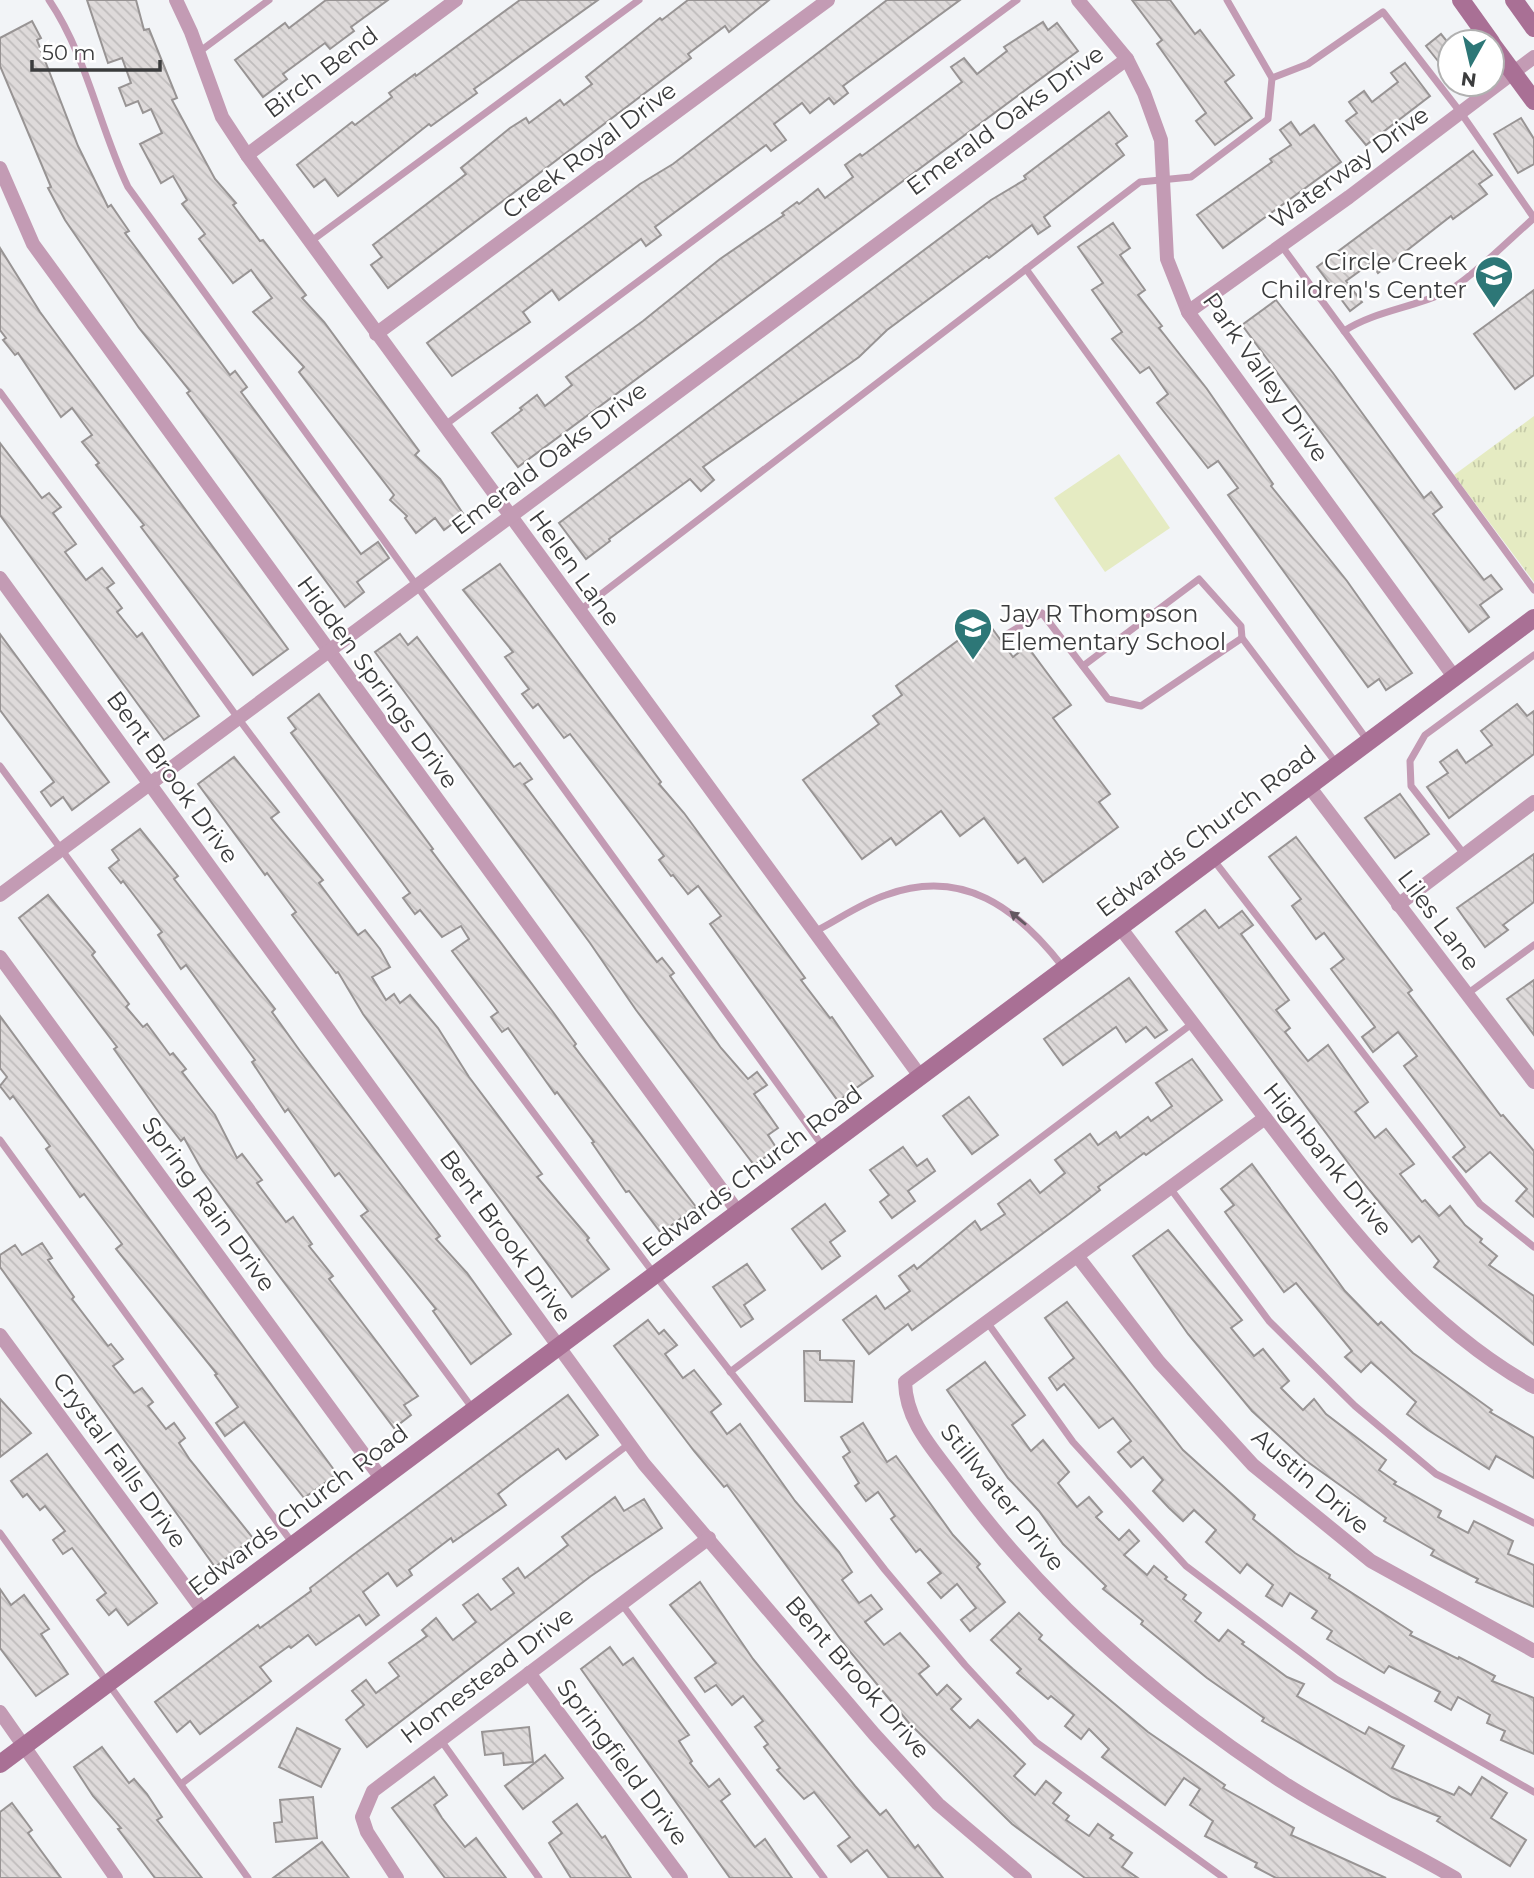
<svg xmlns="http://www.w3.org/2000/svg" width="1534" height="1878" font-family="Montserrat,sans-serif">
	<defs>
		<pattern id="grass-tufts" width="24" height="20" patternUnits="userSpaceOnUse" patternTransform="scale(1.75)"><rect width="24" height="20" fill="#e5ebc2"/><path d="M3 7l-1-3M5 7V3M7 7l1-3M15 17l-1-3M17 17v-4M19 17l1-3" fill="none" stroke="#c5caa8"/></pattern>
		<pattern id="building-back-hatch" width="6" height="6" patternUnits="userSpaceOnUse" patternTransform="scale(1.75)"><rect width="6" height="6" fill="#dedada"/><path d="M-1 5l2 2M0 0l6 6M5-1l2 2" fill="none" stroke="#bfbcbc"/></pattern>
	</defs>
	<rect width="100%" height="100%" fill="#f2f4f7"/>
	<path fill="url(#grass-tufts)" d="M1534,416V582L1454,475Z"/>
	<path fill="#e5ebc2" d="M1119,454L1170,528L1105,572L1054,498Z"/>
	<g fill="url(#building-back-hatch)" stroke="#989494" stroke-width="2">
		<path d="M87,0H136L144,30L149,29L177,98L172,100L215,179L236,203L233,205L260,241L263,240L306,295L302,298L324,322L419,451L415,455L440,479L464,515L444,530L435,518L416,533L405,518L407,516L390,500L394,495L299,372L304,367L253,312L272,298L251,270L233,283L199,239L205,234L182,204L187,200L173,176L161,183L140,144L162,133L151,109L143,113L138,101L126,106L119,88L131,83L122,58L108,63Z"/>
		<path d="M326,0H388L351,27L354,31L330,49L325,43L283,74L287,79L263,97L235,60L285,23L289,28Z"/>
		<path d="M520,0H598L474,89L477,93L431,126L429,124L338,196L325,179L314,187L297,165L352,122L355,125L392,97L389,93L415,74L416,76Z"/>
		<path d="M688,0H769L729,32L725,26L688,54L691,58L388,288L371,265L382,257L373,245L466,174L461,168L510,128L526,118L529,123L560,100L564,105L592,84L586,77L660,18L662,20Z"/>
		<path d="M887,0H960L843,86L848,93L834,104L829,98L810,113L802,103L774,124L786,140L771,151L766,145L655,227L661,235L646,246L641,239L559,300L552,290L523,312L530,322L452,376L427,343L640,184L673,164Z"/>
		<path d="M1132,0H1170L1195,34L1200,30L1234,75L1225,82L1252,118L1215,145L1196,121L1206,113L1157,44L1162,40Z"/>
		<path d="M32,21L41,38L37,40L78,146L108,207L111,205L129,231L125,233L230,375L235,371L247,387L241,392L361,554L378,542L389,558L357,582L364,592L345,607L187,393L190,391L139,328L65,220L48,188L51,187L0,66V38Z"/>
		<path d="M1043,22L1048,30L1057,23L1078,51L518,467L492,433L522,410L520,408L537,395L545,406L572,385L566,377L643,321L720,259L784,215L782,213L797,202L799,204L818,189L825,198L853,177L845,165L860,154L862,156L962,82L951,67L964,58L977,74L1007,51L1004,47Z"/>
		<path d="M1441,34L1450,45V76L1426,46Z"/>
		<path d="M1405,63L1430,96L1366,145L1346,121L1357,113L1349,102L1364,91L1372,102L1398,82L1391,73Z"/>
		<path d="M1109,112L1127,136L1116,144L1124,155L1044,217L1050,226L1038,234L1032,225L989,258L987,256L887,330L859,357L703,467L714,480L701,491L690,479L609,539L610,541L586,559L559,523L991,200L1026,179L1024,176Z"/>
		<path d="M1521,118L1534,139V164L1518,173L1494,134Z"/>
		<path d="M1291,122L1300,135L1314,125L1341,162L1223,248L1197,215L1272,162L1270,159L1291,145L1280,130Z"/>
		<path d="M1473,151L1492,175L1479,184L1487,194L1453,219L1451,216L1378,273L1371,263L1346,281L1362,302L1350,311L1317,267Z"/>
		<path d="M1113,223L1130,248L1120,255L1145,290L1138,295L1162,326L1159,328L1207,389L1273,484L1271,486L1347,581L1412,673L1386,690L1379,679L1368,687L1228,495L1238,488L1218,461L1208,468L1157,403L1168,394L1149,367L1140,373L1112,339L1122,332L1092,290L1103,283L1078,247Z"/>
		<path d="M0,248L40,312L288,649L253,675L141,527L144,525L96,465L99,463L82,442L92,435L72,408L61,417L18,353L15,355L3,340L6,338L0,330Z"/>
		<path d="M1534,290V375L1515,389L1474,334Z"/>
		<path d="M1276,300L1333,373L1424,498L1431,492L1442,507L1433,514L1484,580L1491,575L1502,589L1480,605L1489,617L1469,632L1242,325Z"/>
		<path d="M0,443L42,498L49,493L61,507L53,513L76,544L65,552L86,580L102,568L114,583L107,588L122,608L117,612L137,637L142,633L199,716L164,740L0,515Z"/>
		<path d="M500,564L661,782L659,784L684,813L805,978L801,980L830,1018L832,1017L873,1076L838,1101L710,924L721,916L698,886L688,894L673,875L671,876L659,860L664,856L570,734L564,738L538,704L533,708L522,694L529,689L505,657L513,652L463,590Z"/>
		<path d="M986,620L1013,657L1027,646L1071,705L1053,718L1110,794L1099,802L1118,827L1043,882L1025,858L1018,863L984,818L960,836L941,811L896,845L891,838L862,859L803,780L879,724L873,716L902,695L896,686Z"/>
		<path d="M0,634L109,782L72,810L63,797L51,806L41,792L54,782L0,710Z"/>
		<path d="M400,634L408,645L417,637L514,767L520,763L532,779L524,784L657,962L662,958L674,973L670,976L721,1048L748,1079L757,1072L767,1085L754,1094L778,1128L768,1135L777,1149L754,1165L636,1010L590,943L375,652Z"/>
		<path d="M319,694L433,849L431,850L553,1012L576,1044L574,1046L696,1207L661,1233L629,1191L626,1192L592,1143L594,1142L557,1092L555,1094L508,1028L502,1032L491,1017L498,1012L452,951L469,939L461,926L442,937L420,910L415,914L403,898L410,893L291,733L296,729L288,718Z"/>
		<path d="M1517,704L1527,716L1534,711V754L1449,818L1427,787L1448,773L1440,762L1457,750L1466,763L1492,745L1481,731Z"/>
		<path d="M234,757L279,812L271,818L323,880L319,883L358,935L365,930L380,949L390,967L372,977L386,1000L394,994L400,1003L410,995L438,1028L469,1077L542,1174L537,1177L589,1238L587,1240L609,1269L572,1297L363,1014L338,972L336,973L292,915L296,912L267,873L265,875L198,784Z"/>
		<path d="M1400,794L1429,834L1395,858L1365,818Z"/>
		<path d="M140,829L178,876L174,879L275,1009L272,1012L300,1051L440,1236L436,1239L467,1273L511,1334L471,1364L433,1311L436,1309L361,1216L368,1211L339,1173L335,1176L288,1109L285,1112L252,1062L255,1060L186,965L181,969L158,935L162,932L123,881L121,883L109,868L119,860L112,850Z"/>
		<path d="M1296,837L1384,953L1412,990L1408,993L1501,1116L1503,1115L1534,1151V1217L1516,1201L1527,1189L1490,1152L1466,1172L1453,1157L1465,1147L1404,1066L1417,1056L1398,1032L1373,1052L1362,1037L1375,1027L1331,969L1344,959L1324,933L1316,939L1292,906L1301,899L1269,857Z"/>
		<path d="M1534,854V902L1503,925L1508,930L1485,947L1457,908Z"/>
		<path d="M48,895L95,952L92,955L129,1004L126,1007L143,1027L147,1024L170,1055L173,1053L186,1069L182,1072L215,1115L237,1158L242,1154L262,1180L257,1183L286,1222L293,1217L312,1244L309,1246L333,1276L329,1279L418,1396L404,1405L411,1415L394,1428L274,1269L202,1170L184,1138L181,1141L160,1114L114,1049L117,1047L19,918Z"/>
		<path d="M1205,910L1219,928L1242,911L1253,925L1241,934L1289,1000L1276,1010L1290,1028L1285,1032L1308,1061L1328,1045L1368,1102L1355,1112L1375,1138L1386,1129L1414,1164L1400,1174L1422,1202L1425,1200L1439,1216L1450,1206L1465,1225L1482,1239L1480,1242L1497,1256L1489,1265L1534,1296V1345L1434,1267L1439,1261L1419,1236L1412,1242L1361,1180L1176,932Z"/>
		<path d="M1129,978L1167,1030L1155,1038L1146,1027L1126,1042L1116,1027L1063,1065L1044,1039Z"/>
		<path d="M1534,980V1035L1507,999Z"/>
		<path d="M0,1016L337,1474L304,1498L244,1422L225,1436L216,1423L238,1407L215,1375L217,1374L116,1249L122,1244L84,1194L80,1197L46,1149L50,1146L13,1096L10,1099L0,1086L7,1077L0,1068Z"/>
		<path d="M1192,1059L1222,1100L1146,1155L1144,1153L1098,1187L1100,1190L1069,1214L912,1330L908,1324L869,1354L843,1320L876,1296L885,1309L910,1291L899,1276L914,1265L917,1269L975,1221L981,1230L1005,1214L998,1204L1030,1180L1040,1193L1065,1173L1055,1160L1090,1134L1098,1145L1116,1132L1120,1138L1148,1117L1151,1121L1172,1106L1156,1083Z"/>
		<path d="M969,1097L998,1135L972,1154L943,1116Z"/>
		<path d="M903,1147L917,1166L927,1159L935,1171L908,1191L915,1201L892,1218L880,1202L889,1195L870,1170Z"/>
		<path d="M1252,1164L1345,1291L1378,1325L1381,1322L1413,1353L1492,1410L1490,1412L1534,1438V1478L1496,1456L1489,1469L1428,1430L1407,1414L1416,1402L1371,1362L1361,1372L1345,1357L1352,1351L1296,1283L1284,1292L1225,1212L1234,1205L1221,1189Z"/>
		<path d="M825,1204L845,1231L830,1242L840,1256L822,1269L792,1229Z"/>
		<path d="M1168,1230L1242,1320L1231,1328L1254,1356L1263,1349L1289,1381L1281,1388L1303,1410L1314,1399L1326,1414L1386,1460L1379,1470L1396,1482L1394,1484L1441,1511L1438,1517L1468,1533L1474,1521L1513,1541L1508,1554L1534,1565V1607L1476,1582L1478,1579L1431,1555L1434,1550L1384,1521L1386,1518L1305,1460L1252,1411L1188,1334L1133,1256Z"/>
		<path d="M42,1243L52,1258L48,1260L74,1297L72,1299L108,1346L111,1344L123,1359L113,1366L134,1393L142,1388L153,1402L148,1406L166,1429L174,1423L185,1438L179,1443L190,1460L253,1538L215,1567L0,1267V1255L15,1245L22,1255Z"/>
		<path d="M747,1264L765,1290L744,1305L753,1319L741,1327L713,1287Z"/>
		<path d="M1067,1302L1183,1450L1255,1515L1253,1519L1295,1553L1330,1575L1329,1578L1412,1632L1410,1635L1458,1659L1459,1657L1495,1676L1492,1681L1534,1698V1754L1501,1740L1505,1731L1487,1723L1490,1715L1458,1697L1451,1710L1435,1701L1440,1692L1389,1666L1384,1673L1327,1639L1332,1631L1312,1618L1317,1611L1290,1593L1282,1606L1266,1596L1273,1585L1247,1564L1240,1573L1206,1542L1216,1530L1194,1510L1183,1521L1169,1508L1153,1491L1163,1480L1143,1457L1131,1467L1118,1452L1131,1441L1113,1418L1099,1428L1064,1384L1057,1390L1049,1378L1074,1358L1045,1318Z"/>
		<path d="M648,1320L659,1334L664,1330L677,1345L665,1354L683,1378L694,1370L721,1404L711,1412L727,1434L740,1424L795,1501L839,1552L852,1572L842,1580L859,1603L871,1595L882,1609L865,1622L884,1645L900,1633L929,1666L919,1674L937,1695L947,1685L961,1699L951,1709L970,1728L978,1720L1025,1764L1014,1776L1035,1795L1046,1781L1061,1793L1053,1803L1069,1816L1066,1820L1089,1836L1098,1824L1113,1835L1110,1838L1132,1853L1122,1867L1138,1878H1085L1012,1824L909,1723L847,1648L727,1485L724,1487L694,1451L614,1346Z"/>
		<path d="M804,1351H820V1360L854,1361L852,1402L805,1401Z"/>
		<path d="M985,1362L1025,1415L1012,1425L1031,1451L1043,1440L1069,1472L1058,1483L1077,1507L1089,1497L1102,1512L1096,1517L1119,1540L1129,1530L1139,1541L1124,1555L1147,1575L1154,1566L1167,1577L1165,1579L1186,1595L1183,1599L1201,1613L1195,1621L1219,1641L1228,1630L1244,1642L1242,1644L1287,1677L1304,1684L1297,1696L1365,1734L1369,1727L1404,1746L1392,1768L1454,1795L1459,1787L1471,1795L1482,1777L1507,1793L1491,1818L1526,1840L1510,1866L1437,1821L1440,1817L1392,1797L1262,1721L1264,1718L1207,1678L1141,1624L1143,1621L1103,1589L1106,1586L1063,1544L1039,1511L1008,1478L947,1390Z"/>
		<path d="M568,1395L598,1435L566,1459L558,1449L516,1480L498,1494L506,1505L453,1542L451,1538L409,1570L412,1575L397,1586L388,1573L363,1592L379,1615L366,1625L359,1615L316,1645L308,1635L291,1648L289,1646L260,1667L271,1681L258,1691L200,1734L190,1721L177,1732L155,1702L258,1625L260,1628L311,1591L310,1588L353,1555Z"/>
		<path d="M0,1399L31,1433L0,1457Z"/>
		<path d="M863,1423L887,1462L896,1456L953,1535L980,1564L977,1567L1005,1602L970,1631L961,1620L976,1608L957,1584L941,1598L928,1583L941,1573L920,1549L916,1552L891,1519L895,1516L878,1492L866,1501L855,1486L859,1483L843,1457L850,1452L841,1437Z"/>
		<path d="M47,1454L157,1603L128,1625L116,1609L109,1615L97,1600L106,1593L72,1548L63,1554L53,1540L65,1531L45,1506L40,1510L27,1494L23,1497L11,1481Z"/>
		<path d="M615,1497L624,1511L644,1499L662,1528L591,1576L367,1747L346,1720L364,1705L352,1691L366,1680L376,1693L399,1676L389,1663L427,1636L422,1630L436,1618L453,1640L476,1622L463,1605L478,1594L491,1610L514,1593L503,1579L518,1568L525,1578L568,1545L562,1537Z"/>
		<path d="M700,1582L753,1659L855,1786L880,1815L886,1810L915,1848L918,1845L943,1878H889L867,1850L851,1862L838,1846L850,1837L814,1792L804,1799L777,1770L780,1768L764,1747L768,1744L755,1727L763,1721L743,1696L732,1705L716,1685L705,1692L695,1678L716,1663L670,1605Z"/>
		<path d="M0,1589L11,1605L24,1595L49,1629L41,1634L68,1674L36,1696L0,1648Z"/>
		<path d="M1019,1613L1042,1635L1039,1639L1073,1669L1148,1732L1225,1785L1223,1788L1294,1828L1291,1835L1386,1878H1276L1255,1867L1257,1863L1205,1836L1213,1821L1190,1805L1200,1789L1184,1778L1165,1805L1102,1757L1109,1749L1089,1729L1081,1739L1065,1726L1074,1715L1051,1696L1048,1699L1017,1673L1021,1669L991,1640Z"/>
		<path d="M610,1647L623,1665L633,1658L689,1735L679,1741L692,1761L690,1763L709,1787L719,1779L730,1794L721,1801L755,1847L765,1839L792,1878H730L581,1669Z"/>
		<path d="M529,1727L533,1762L504,1765L503,1753L485,1755L482,1732Z"/>
		<path d="M297,1728L340,1749L321,1787L279,1767Z"/>
		<path d="M102,1747L129,1783L134,1779L147,1794L162,1817L157,1820L202,1878H155L118,1829L121,1828L93,1796L74,1767Z"/>
		<path d="M545,1755L563,1778L523,1809L505,1786Z"/>
		<path d="M434,1777L447,1795L434,1805L442,1818L465,1847L476,1838L506,1878H445L392,1808Z"/>
		<path d="M313,1797L317,1838L276,1842L274,1823L282,1822L280,1800Z"/>
		<path d="M12,1803L32,1830L28,1833L61,1878H0V1812Z"/>
		<path d="M577,1804L602,1838L605,1836L631,1878H571L549,1843L562,1833L553,1822Z"/>
		<path d="M322,1842L349,1878H273Z"/>
	</g>
	<g fill="none" stroke-linecap="round" stroke-linejoin="round">
		<g stroke="#c39bb4" stroke-width="7">
			<path d="M49,0C87,56 99,127 128,187L824,1148"/>
			<path d="M199,52L269,0"/>
			<path d="M1272,78L1308,64L1383,12L1461,113L1534,218"/>
			<path d="M310,242L639,0"/>
			<path d="M1281,245L1534,590"/>
			<path d="M1026,269L1368,741"/>
			<path d="M1344,331C1375,311 1412,308 1446,292C1468,281 1512,237 1534,218"/>
			<path d="M0,392L238,718L655,1275L885,1570L965,1665L1036,1742L1224,1878"/>
			<path d="M445,425L1017,0"/>
			<path d="M579,611L1140,182L1191,177L1268,119L1272,78L1227,0"/>
			<path d="M1004,636L1042,613L1108,699L1141,706L1242,638L1336,763"/>
			<path d="M1083,666L1199,579L1241,626L1242,638"/>
			<path d="M0,766L473,1409"/>
			<path d="M1464,854L1411,786L1410,761L1425,735L1534,655"/>
			<path d="M1212,858L1480,1204L1534,1247"/>
			<path d="M814,932C838,920 861,903 886,895C963,867 1017,908 1063,967"/>
			<path d="M1467,994L1534,945"/>
			<path d="M0,1140L293,1544"/>
			<path d="M1170,1188L1269,1321L1355,1406L1436,1474L1534,1523"/>
			<path d="M987,1322L1073,1442L1186,1566L1336,1679L1534,1792"/>
			<path d="M730,1372L1193,1023"/>
			<path d="M0,1533L248,1878"/>
			<path d="M621,1603L824,1878"/>
			<path d="M440,1739L539,1878"/>
			<path d="M181,1784L629,1444"/>
		</g>
		<g stroke="#c39bb4" stroke-width="14">
			<path d="M176,0L191,32L222,117L247,155L920,1076"/>
			<path d="M1078,0L1127,59L1144,93L1161,140L1167,259L1188,312L1455,678"/>
			<path d="M247,155L456,0"/>
			<path d="M0,168L33,244L738,1212"/>
			<path d="M1188,312L1349,197L1534,57"/>
			<path d="M376,334L828,0"/>
			<path d="M0,578L644,1464L874,1734L938,1804L1025,1878"/>
			<path d="M1308,785L1534,1082"/>
			<path d="M0,895L1127,59"/>
			<path d="M1398,905L1534,802"/>
			<path d="M1119,926C1171,995 1224,1064 1276,1132C1350,1229 1426,1327 1534,1387"/>
			<path d="M0,957L381,1478"/>
			<path d="M1265,1118L905,1382C906,1423 935,1451 958,1483C1046,1603 1160,1702 1284,1783C1338,1818 1399,1845 1455,1878"/>
			<path d="M1078,1257L1159,1362L1253,1465L1371,1561L1534,1651"/>
			<path d="M0,1335L204,1612"/>
			<path d="M529,1673L681,1878"/>
			<path d="M0,1712L116,1878"/>
			<path d="M397,1878L367,1832L362,1817L373,1791L709,1538"/>
		</g>
		<g stroke="#a97095" stroke-width="18">
			<path d="M1461,0L1491,42"/>
			<path d="M1514,0L1534,28"/>
			<path d="M1492,44L1534,101"/>
			<path d="M0,1764L1534,618"/>
		</g>
	</g>
	<defs><path id="oneway-solid" d="M-6-.8H1V-3.2L6.5 0L1 3.2V.8H-6Z" transform="scale(1.75)"/></defs>
	<use fill="#645861" href="#oneway-solid" transform="translate(1018 918) rotate(-140)"/>
	<defs>
		<g id="school-pin" transform="scale(2.0125)"><path d="M0 17L-7.5 6A9.5 9.5 0 1 1 7.5 6Z" fill="#2d7777" stroke="#fff"/><path d="M0-5L7-2L0 1L-7-2ZM-4 1L0 2.5L4 1V4Q0 6-4 4Z" fill="#fff"/></g>
	</defs>
	<g fill-rule="evenodd">
		<use href="#school-pin" x="1494" y="275"/>
		<use href="#school-pin" x="973" y="627"/>
	</g>
	<g text-anchor="middle" dominant-baseline="central" stroke-width="5" stroke-linejoin="round" paint-order="stroke">
		<g font-size="24" fill="#3b3c3d" stroke="#fff">
			<text transform="translate(321 72) rotate(-37)">Birch Bend</text>
			<text transform="translate(1005 120) rotate(-36)">Emerald Oaks Drive</text>
			<text transform="translate(589 150) rotate(-37)">Creek Royal Drive</text>
			<text transform="translate(1349 167) rotate(-36)">Waterway Drive</text>
			<text transform="translate(1266 377) rotate(55)">Park Valley Drive</text>
			<text transform="translate(549 458) rotate(-37)">Emerald Oaks Drive</text>
			<text transform="translate(575 568) rotate(54)">Helen Lane</text>
			<text transform="translate(378 682) rotate(54)">Hidden Springs Drive</text>
			<text transform="translate(173 777) rotate(54)">Bent Brook Drive</text>
			<text transform="translate(1206 831) rotate(-37)">Edwards Church Road</text>
			<text transform="translate(1439 920) rotate(53)">Liles Lane</text>
			<text transform="translate(1328 1159) rotate(51)">Highbank Drive</text>
			<text transform="translate(752 1171) rotate(-37)">Edwards Church Road</text>
			<text transform="translate(209 1204) rotate(54)">Spring Rain Drive</text>
			<text transform="translate(506 1236) rotate(54)">Bent Brook Drive</text>
			<text transform="translate(120 1460) rotate(54)">Crystal Falls Drive</text>
			<text transform="translate(1311 1481) rotate(41)">Austin Drive</text>
			<text transform="translate(1003 1497) rotate(51)">Stillwater Drive</text>
			<text transform="translate(298 1510) rotate(-37)">Edwards Church Road</text>
			<text transform="translate(487 1675) rotate(-37)">Homestead Drive</text>
			<text transform="translate(858 1677) rotate(49)">Bent Brook Drive</text>
			<text transform="translate(623 1762) rotate(53)">Springfield Drive</text>
		</g>
		<g font-size="24" fill="#3b3c3d" stroke="#fff" text-anchor="end">
			<text x="1467" y="261">Circle Creek<tspan x="1467" dy="28">Children's Center</tspan></text>
			<text x="1000" y="613" text-anchor="start">Jay R Thompson<tspan x="1000" dy="28">Elementary School</tspan></text>
		</g>
	</g>
	<g transform="translate(1471 63) rotate(188)"><circle r="33" fill="#ffffff" stroke="#b1b1b1" stroke-width="2"/>
	<path d="M0-5L12 26L0 18L-12 26Z" fill="#2d7777"/>
	<text y="-10" font-size="19" font-weight="bold" text-anchor="middle" fill="#3b3c3d">N</text>
	</g>
	<path d="M32 60v10h128v-10" fill="none" stroke="#3b3c3d" stroke-width="3.5"/>
	<text x="42" y="60" font-size="21" fill="#3b3c3d" stroke="#ffffff" stroke-width="5" paint-order="stroke">50 m</text>
</svg>
